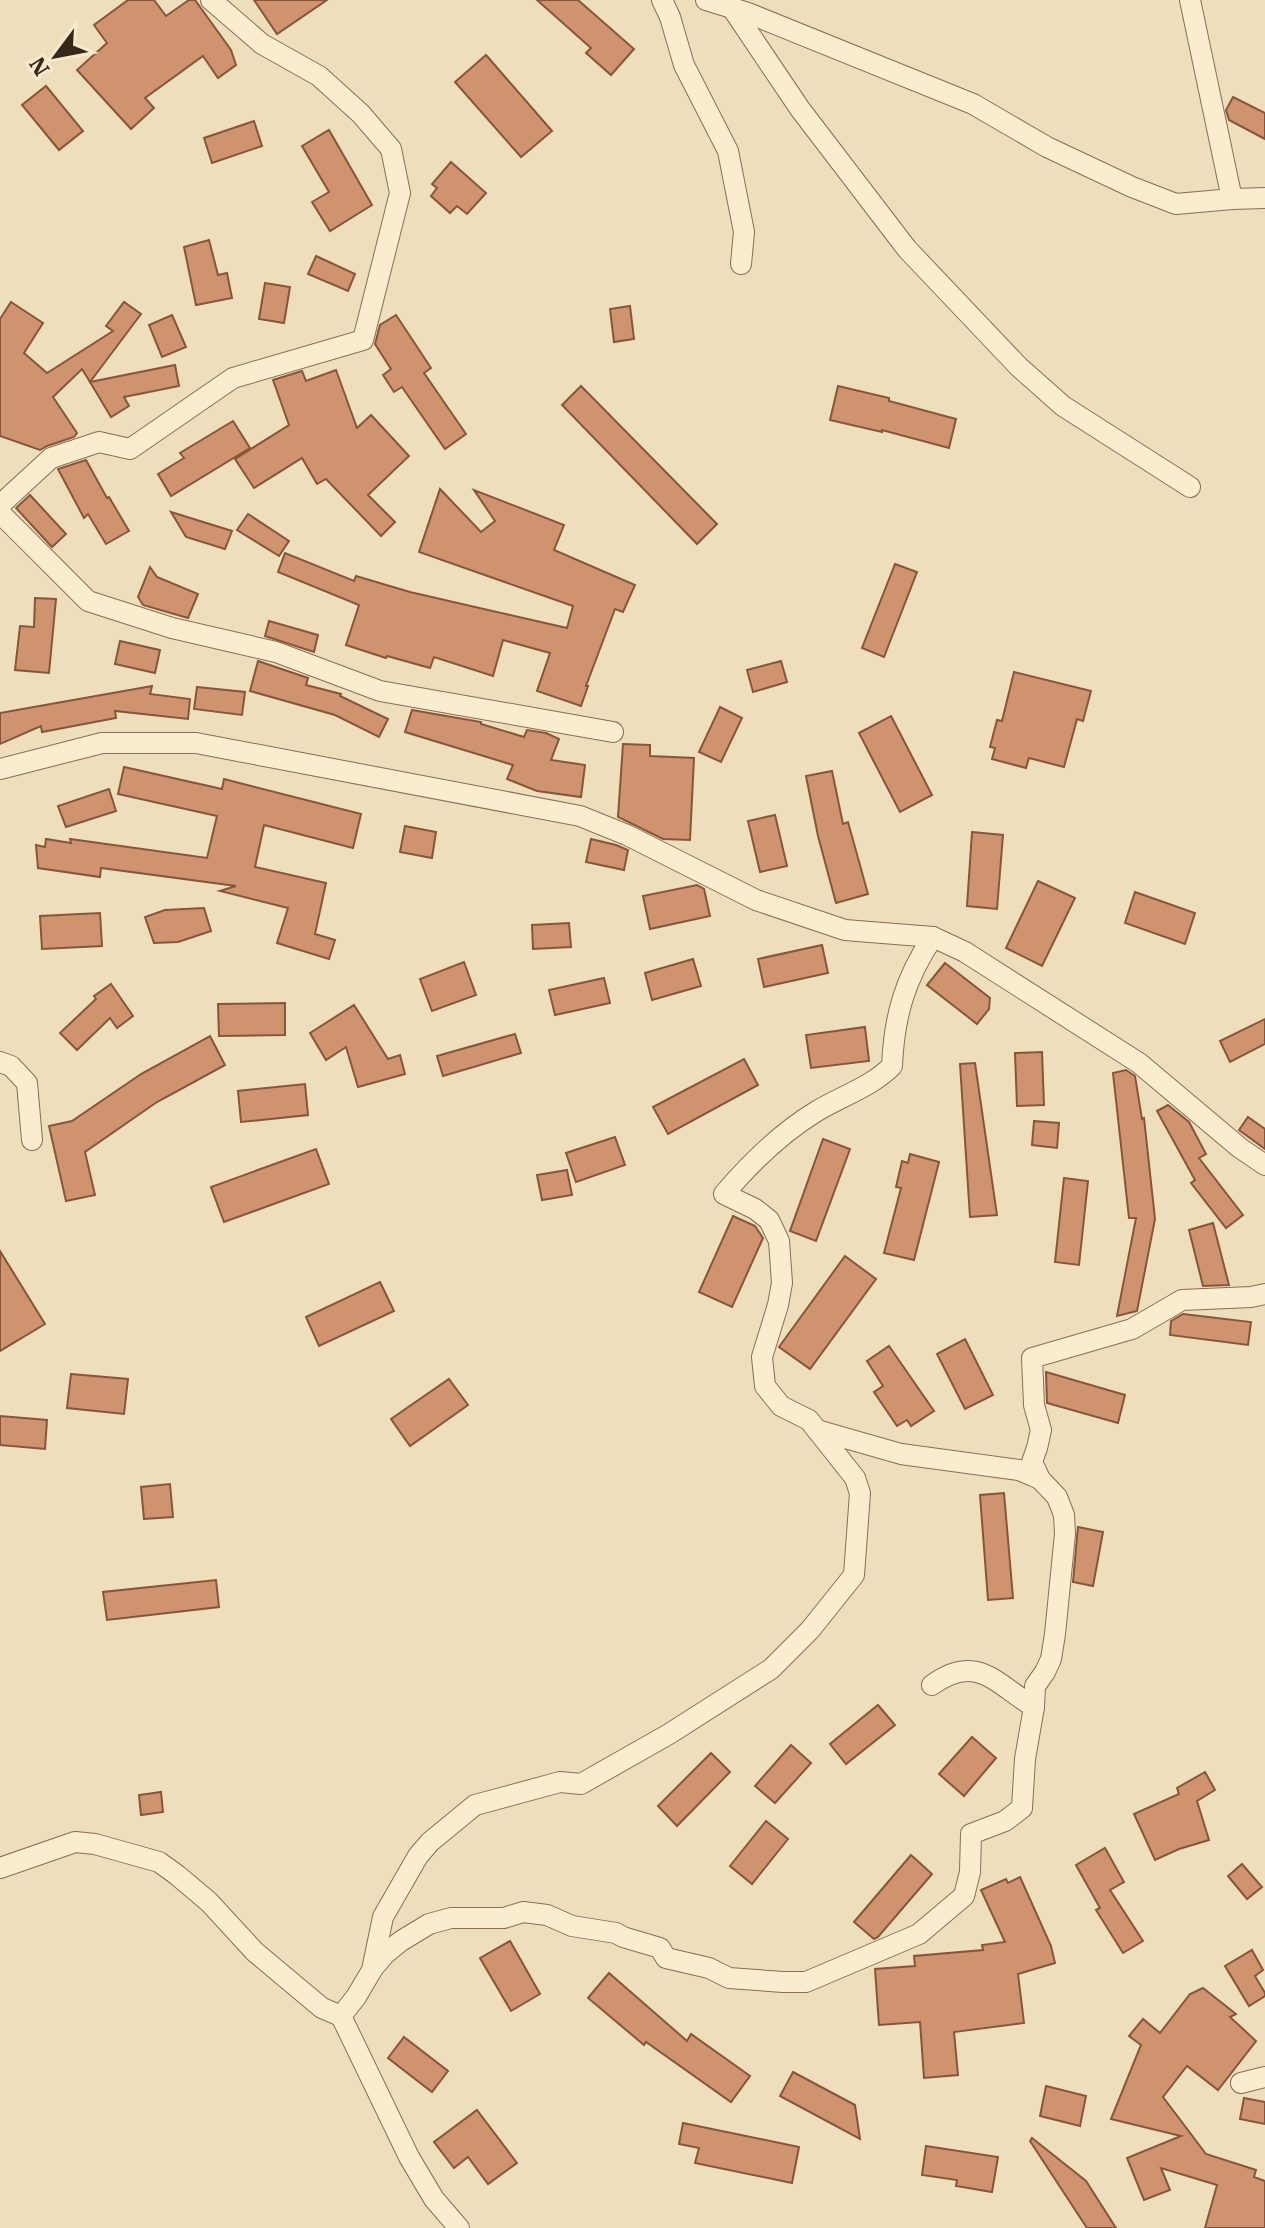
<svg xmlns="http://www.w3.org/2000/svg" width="1265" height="2228" font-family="'IBM Plex Serif',serif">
	<rect width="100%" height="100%" fill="#efdebb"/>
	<g fill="#cf946f" stroke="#87563a" stroke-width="2">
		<path d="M128,0H154L166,16L189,0H195L231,50L236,65L218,78L203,56L145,98L154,108L131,129L77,70L107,43L94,25Z"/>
		<path d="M254,0H327L277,34Z"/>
		<path d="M537,0H578L634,49L611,75L586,53L591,48Z"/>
		<path d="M486,55L552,131L521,157L455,82Z"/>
		<path d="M46,86L83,131L59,150L22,105Z"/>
		<path d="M1233,97L1265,113V139L1229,120L1226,110Z"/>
		<path d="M254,121L262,146L212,163L204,138Z"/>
		<path d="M329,130L372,205L330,231L312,202L329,192L302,146Z"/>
		<path d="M451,162L486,193L467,214L457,206L450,213L431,196L437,188L432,184Z"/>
		<path d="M209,240L218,275L227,273L232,298L196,305L184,247Z"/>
		<path d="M316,256L355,274L348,291L308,274Z"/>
		<path d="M265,283L290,287L284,323L259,319Z"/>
		<path d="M11,302L43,323L24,353L47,373L113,331L106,326L124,302L141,314L90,382L82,369L53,397L77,433L74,437L47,446L40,450L0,436V319Z"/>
		<path d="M630,306L634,339L614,342L610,309Z"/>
		<path d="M172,315L186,347L162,357L149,325Z"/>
		<path d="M396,315L431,368L424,373L466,434L445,449L402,387L394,392L383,375L391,369L375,344L380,325Z"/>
		<path d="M175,365L179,386L124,397L129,406L111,417L90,382Z"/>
		<path d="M336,370L357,428L371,415L409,456L368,495L395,522L381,536L326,479L317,484L302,458L254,488L235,459L289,425L273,380L302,371L306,381Z"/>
		<path d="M581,386L717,524L697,544L562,405Z"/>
		<path d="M838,386L889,398V401L956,419L949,448L882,430V432L830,420Z"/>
		<path d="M233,421L250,448L171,496L158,474L184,458L180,453Z"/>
		<path d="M86,460L107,498L109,497L129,531L106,544L88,514L84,518L58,469Z"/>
		<path d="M440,489L481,532L495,521L474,490L564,525L554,550L635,585L623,612L615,609L586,686H588L581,706L537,691L550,653L503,640L493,676L434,657L430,668L387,656L386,658L346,645L359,605L278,572L285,553L354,581L356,576L410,592L567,628L573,606L419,552Z"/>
		<path d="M30,495L66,534L52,547L16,508Z"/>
		<path d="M171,512L232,531L225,549L186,537Z"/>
		<path d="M248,514L289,541L279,556L237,530Z"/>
		<path d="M895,564L917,572L884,657L862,648Z"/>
		<path d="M150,567L157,577L198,594L188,618L143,605L138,597Z"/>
		<path d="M35,598L56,599L49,673L15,670L20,626L34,627Z"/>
		<path d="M269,621L318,635L314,652L265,636Z"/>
		<path d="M120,641L160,650L155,673L115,664Z"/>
		<path d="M258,661L308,678L306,685L341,694L340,696L388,719L379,737L335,715L250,691Z"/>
		<path d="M781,661L787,682L753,692L747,670Z"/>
		<path d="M1014,672L1091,691L1083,721L1077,719L1064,767L1029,758L1026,768L992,759L995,748L990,747L997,720L1002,721Z"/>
		<path d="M152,686L150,694L190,699L188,719L115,711L116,718L42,732L41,726L0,744V713Z"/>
		<path d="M197,687L245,692L242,715L194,709Z"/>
		<path d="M720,707L742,718L721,762L699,752Z"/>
		<path d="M412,710L481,722V724L524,737L527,730L546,733L559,739L551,760L585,765L581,797L537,791L507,779L513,765L405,732Z"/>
		<path d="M891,716L932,795L900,812L859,733Z"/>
		<path d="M623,744L650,745V756L694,758L690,840L663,839L618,817Z"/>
		<path d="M124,767L222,789L224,779L361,814L353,848L264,825L255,867L326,883L315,934L335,940L329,959L277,943L288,908L220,891L236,886L101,868L100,877L38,868L36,845L45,847L46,839L71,843L70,839L207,858L217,816L118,794Z"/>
		<path d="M832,771L843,824L848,822L868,894L836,903L818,836L806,776Z"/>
		<path d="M109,789L116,811L66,827L58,806Z"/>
		<path d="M775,815L787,866L760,872L748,821Z"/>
		<path d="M405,826L436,832L432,858L400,852Z"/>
		<path d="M972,832L1003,835L997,909L967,906Z"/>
		<path d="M591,839L616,845L628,850L624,870L586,862Z"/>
		<path d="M1038,881L1075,898L1042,966L1006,948Z"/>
		<path d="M697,885L704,889L710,916L650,929L643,896Z"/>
		<path d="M1135,892L1195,913L1185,944L1125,923Z"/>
		<path d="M204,908L211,931L178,942L154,943L145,917L165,910Z"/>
		<path d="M100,913L102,946L42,949L40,916Z"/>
		<path d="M569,923L571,947L533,949L532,925Z"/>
		<path d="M822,945L828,973L764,987L758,959Z"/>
		<path d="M693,959L701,986L652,1000L645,973Z"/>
		<path d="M464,962L476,995L432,1011L420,979Z"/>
		<path d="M945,963L990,998L989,1009L977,1024L927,985Z"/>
		<path d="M604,978L610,1003L555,1015L549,990Z"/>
		<path d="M111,984L133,1016L117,1028L110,1018L77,1050L60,1033L96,999L94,996Z"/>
		<path d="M285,1003V1035L219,1036L218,1004Z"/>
		<path d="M354,1005L388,1059L400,1055L405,1074L358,1087L346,1047L326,1060L310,1033Z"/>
		<path d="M1265,1019V1044L1230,1062L1220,1041Z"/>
		<path d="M865,1027L869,1061L811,1068L806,1035Z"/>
		<path d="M515,1034L521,1053L443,1076L437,1056Z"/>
		<path d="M210,1036L225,1065L157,1102L85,1152L95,1195L66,1201L49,1126L72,1121L141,1074Z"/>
		<path d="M1042,1052L1044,1105L1017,1106L1015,1053Z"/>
		<path d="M744,1059L758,1085L668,1134L653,1107Z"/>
		<path d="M975,1063L997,1215L970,1217L960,1064Z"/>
		<path d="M1126,1070L1135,1076L1142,1119L1144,1118L1155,1219L1137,1311L1117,1316L1136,1218H1129L1113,1073Z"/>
		<path d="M305,1084L308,1115L241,1122L238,1091Z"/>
		<path d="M1168,1105L1189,1122L1206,1154L1199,1158L1243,1215L1226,1228L1191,1183L1195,1180L1157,1111Z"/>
		<path d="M1248,1117L1265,1129V1149L1239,1130Z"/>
		<path d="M1034,1121L1059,1123L1057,1148L1032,1145Z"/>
		<path d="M615,1137L625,1165L576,1182L566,1153Z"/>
		<path d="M823,1139L850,1149L816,1241L790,1231Z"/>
		<path d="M316,1149L329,1184L224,1222L211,1187Z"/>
		<path d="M910,1154L939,1162L914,1260L884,1253L901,1188L896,1187L902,1161L908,1163Z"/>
		<path d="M567,1170L572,1195L542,1200L537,1175Z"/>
		<path d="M1064,1178L1088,1181L1079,1265L1055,1262Z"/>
		<path d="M733,1216L755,1226L763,1238L732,1307L699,1292Z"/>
		<path d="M1213,1223L1229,1285L1203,1286L1189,1230Z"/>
		<path d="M0,1251L45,1324L0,1351Z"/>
		<path d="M845,1256L876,1279L810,1369L779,1347Z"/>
		<path d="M380,1282L394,1311L319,1346L306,1317Z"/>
		<path d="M1183,1314L1251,1322L1248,1345L1170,1335L1171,1321Z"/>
		<path d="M965,1339L993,1395L965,1409L937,1354Z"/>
		<path d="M889,1346L934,1411L911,1426L907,1420L897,1426L874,1392L883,1386L867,1361Z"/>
		<path d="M1046,1372L1125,1395L1118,1423L1047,1403Z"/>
		<path d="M71,1374L128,1379L124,1414L67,1408Z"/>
		<path d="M449,1379L468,1405L410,1446L391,1419Z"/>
		<path d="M0,1416L47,1420L45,1449L0,1445Z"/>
		<path d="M170,1484L173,1517L144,1519L141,1487Z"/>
		<path d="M1004,1493L1013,1598L988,1600L980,1495Z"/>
		<path d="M1078,1527L1103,1532L1093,1586L1073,1582Z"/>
		<path d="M216,1580L219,1607L107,1620L103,1592Z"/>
		<path d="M878,1705L895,1725L846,1764L830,1744Z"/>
		<path d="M972,1737L996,1758L964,1796L939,1774Z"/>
		<path d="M791,1745L811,1763L775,1803L755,1786Z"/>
		<path d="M711,1753L730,1772L677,1826L658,1806Z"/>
		<path d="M1205,1772L1215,1790L1197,1801L1209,1840L1179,1849L1155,1860L1134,1814L1179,1794L1177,1788Z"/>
		<path d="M161,1792L163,1812L141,1815L139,1795Z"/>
		<path d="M766,1821L788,1839L752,1884L730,1866Z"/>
		<path d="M1105,1848L1124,1882L1110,1890L1143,1941L1123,1953L1096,1910L1100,1908L1076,1865Z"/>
		<path d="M911,1855L932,1874L878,1937L874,1939L854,1922Z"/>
		<path d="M1242,1864L1262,1887L1247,1899L1228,1876Z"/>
		<path d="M1020,1877L1051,1946L1055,1963L1018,1974L1024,2023L954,2032L958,2075L924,2078L920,2022L879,2025L875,1969L915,1966L914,1956L983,1950L982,1945L1005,1942L981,1890L1006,1879L1008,1883Z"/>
		<path d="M510,1941L540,1994L511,2011L480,1958Z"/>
		<path d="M1252,1950L1263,1970L1255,1976L1265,1993V1996L1249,2006L1225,1966Z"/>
		<path d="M609,1973L687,2041L691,2034L750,2076L731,2102L646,2042L644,2045L588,1998Z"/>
		<path d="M1203,1988L1236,2014L1230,2017L1256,2041L1218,2090L1187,2066L1163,2097L1206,2154L1256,2170L1254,2177L1265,2181V2228H1205L1217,2185L1161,2168L1170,2190L1144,2200L1127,2158L1181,2136L1111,2119L1141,2045L1129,2036L1143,2019L1160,2033L1190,1994Z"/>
		<path d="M404,2037L448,2071L432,2092L388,2058Z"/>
		<path d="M793,2072L855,2105L860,2139L780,2096Z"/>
		<path d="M1046,2086L1086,2096L1080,2126L1040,2116Z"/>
		<path d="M1244,2098L1265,2102V2124L1240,2119Z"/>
		<path d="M477,2110L517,2163L488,2184L468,2157L454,2168L434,2142Z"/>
		<path d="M683,2123L799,2147L792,2183L695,2163L699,2148L679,2144Z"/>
		<path d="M1032,2138L1086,2181L1116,2228H1087L1030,2141Z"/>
		<path d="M926,2146L998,2157L992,2192L956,2186L957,2180L922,2175Z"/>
	</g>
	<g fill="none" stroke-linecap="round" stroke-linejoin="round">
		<g stroke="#876e55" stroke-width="22">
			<g id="minor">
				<path d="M662,0L670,17L684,65L728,151L744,232L741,264"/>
				<path d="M706,0L748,13L973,104L1047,147L1132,187L1176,204L1232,199L1265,198"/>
				<path d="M1190,0L1232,199"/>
				<path d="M732,8L800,109L907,249L1019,367L1063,406L1190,487"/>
				<path d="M0,505L51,458L99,442L130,449L233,378L363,340L400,193L391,149L361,114L319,76L262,44L211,0"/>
				<path d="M0,513L88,601L172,628L276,652L380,691L613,732"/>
				<path d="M0,769L102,743H196L580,816L627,835L756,900L845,930L933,937L965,952L1139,1063L1240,1148L1265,1165"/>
				<path d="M0,1062L11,1066L27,1083L32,1140"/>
				<path d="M817,1430L901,1454L1019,1470L1040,1479"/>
				<path d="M932,1685C977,1652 996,1684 1034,1707"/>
				<path d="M0,1868L75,1842L95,1844L159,1862L177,1875L209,1902L255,1952L322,2008L341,2016"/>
				<path d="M374,1967L385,1954L401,1941L429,1924L451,1918H504L523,1912L547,1915L572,1926L616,1933L623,1937L660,1948L666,1958L709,1968L729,1978L783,1982H806L919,1934L964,1896L970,1872L971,1834L1005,1821L1022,1808L1025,1759L1034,1707L1035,1686L1045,1672L1051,1659L1055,1634L1065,1534L1064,1515L1057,1497L1040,1479L1032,1462L1037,1448L1041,1430L1034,1405L1032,1358L1132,1329L1182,1300L1251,1297L1265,1294"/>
				<path d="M1241,2083L1265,2077"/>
				<path d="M459,2228L434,2199L409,2157L341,2016L356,1997L372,1970L383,1917L418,1856L430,1842L475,1805L560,1782L581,1784L669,1734L771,1669L810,1630L854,1575L860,1493L855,1478L809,1420L781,1406L765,1386L762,1357L778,1305L782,1283L779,1241L769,1220L755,1209L724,1194C751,1162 781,1133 817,1111C842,1096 871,1087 892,1066C894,1017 905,978 933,937"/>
			</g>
		</g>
		<use href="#minor" stroke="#faeccf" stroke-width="20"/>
	</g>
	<g transform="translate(56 56) rotate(238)" stroke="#f7e9cb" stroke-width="6" paint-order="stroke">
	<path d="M0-6L14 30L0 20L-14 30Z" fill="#35271a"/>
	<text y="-12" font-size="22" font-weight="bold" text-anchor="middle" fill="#35271a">N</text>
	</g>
</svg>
